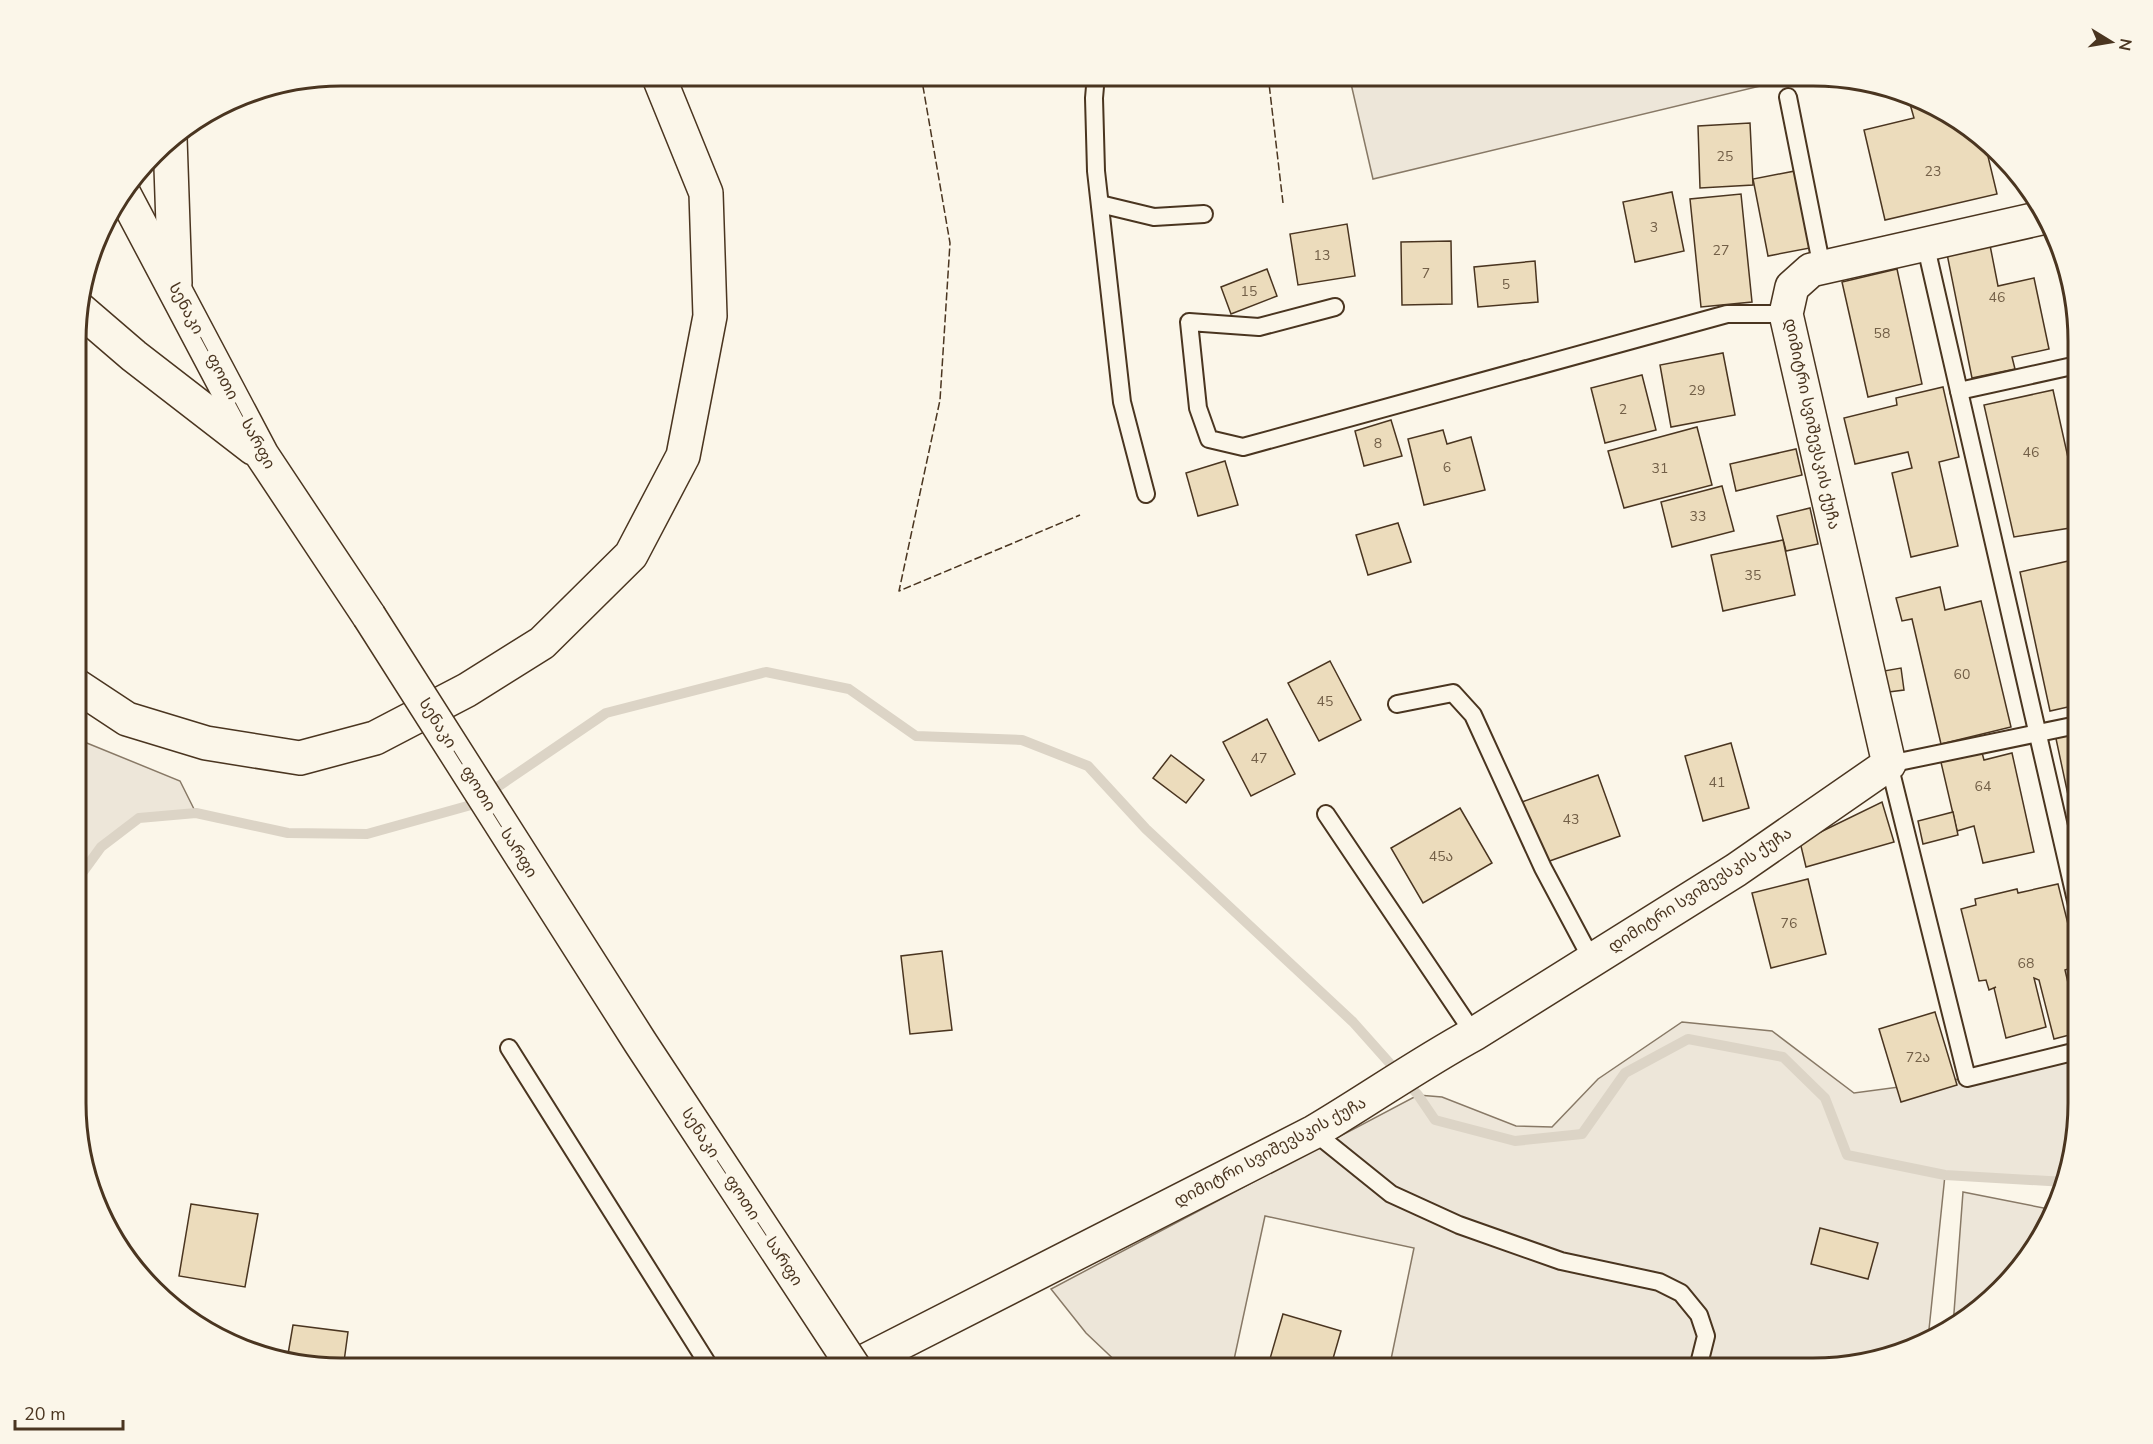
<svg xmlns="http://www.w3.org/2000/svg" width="2153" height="1444" font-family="'Nunito Sans','Noto Sans Georgian',sans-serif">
	<rect width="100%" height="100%" fill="#fbf6e9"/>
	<g fill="#ede6d9" stroke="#887966" stroke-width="1.5">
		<path d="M1349,75H1775L1777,82L1373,179Z"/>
		<path d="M77,739L180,781L196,813L139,818L101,847L77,880Z"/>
		<path d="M1682,1022L1772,1031L1854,1093L1967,1078L2072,1052C2083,1101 2075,1135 2065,1182L1945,1175L1928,1339L1830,1368L1389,1369L1414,1248L1265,1216L1232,1369H1124L1086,1333L1051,1289L1418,1095L1442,1097L1516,1126L1552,1127L1598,1079Z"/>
		<path d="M1963,1192L2054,1210L2033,1251L1953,1326Z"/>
	</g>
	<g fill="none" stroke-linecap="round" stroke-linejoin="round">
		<path stroke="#dcd4c6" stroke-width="10" d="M77,880L101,847L139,818L196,813L288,833L367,834L471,805L606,713L766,672L849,689L916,736L1022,740L1088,766L1146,829L1353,1022L1418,1095L1435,1120L1515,1141L1582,1134L1625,1073L1688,1039L1783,1057L1825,1098L1847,1155L1945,1175L2065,1182"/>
	</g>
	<g fill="#ecdcbc" stroke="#4a3520" stroke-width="1.5">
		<path d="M1923,101L1960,120L1986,148L1997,194L1885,220L1864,130L1914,118L1910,104Z"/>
		<path d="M1750,123L1753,185L1700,188L1698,126Z"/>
		<path d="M1795,171L1810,248L1768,256L1753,179Z"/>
		<path d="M1672,192L1684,251L1635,262L1623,202Z"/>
		<path d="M1741,194L1752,302L1701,307L1690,199Z"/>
		<path d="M1347,224L1355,276L1298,285L1290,234Z"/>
		<path d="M1988,235L1998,286L2034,278L2049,349L2012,357L2015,369L1972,378L1945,244Z"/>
		<path d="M1451,241L1452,304L1402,305L1401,242Z"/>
		<path d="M1535,261L1538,302L1478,307L1474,267Z"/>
		<path d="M2057,265H2060L2077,320L2071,322Z"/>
		<path d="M1267,269L1277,296L1231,314L1221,287Z"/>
		<path d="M1897,269L1922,384L1868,397L1842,282Z"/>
		<path d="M1723,353L1735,415L1671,427L1660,365Z"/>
		<path d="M1642,375L1656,430L1605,443L1591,388Z"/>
		<path d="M1943,387L1959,457L1939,462L1958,546L1911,557L1892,473L1912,468L1908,452L1855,464L1844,418L1897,405L1896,398Z"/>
		<path d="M2053,390L2077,498L2070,528L2014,537L1984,405Z"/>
		<path d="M1391,420L1402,456L1364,466L1355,431Z"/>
		<path d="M1697,427L1712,485L1624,508L1608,451Z"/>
		<path d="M1443,430L1447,444L1471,437L1485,490L1424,505L1408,439Z"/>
		<path d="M1796,449L1802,475L1736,491L1730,464Z"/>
		<path d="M1225,461L1238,505L1198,516L1186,473Z"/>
		<path d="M1722,486L1734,531L1672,547L1661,502Z"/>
		<path d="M1810,508L1818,544L1786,551L1777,516Z"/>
		<path d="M1398,523L1411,562L1368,575L1356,535Z"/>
		<path d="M1783,540L1795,595L1723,611L1711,555Z"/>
		<path d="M2077,559V705L2050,711L2020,572Z"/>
		<path d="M1940,587L1945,610L1981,601L2011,727L1941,744L1912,619L1902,621L1896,598Z"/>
		<path d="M1330,661L1361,720L1319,741L1288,683Z"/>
		<path d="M1901,668L1904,690L1881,693L1878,672Z"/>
		<path d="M1267,719L1295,774L1251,796L1223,742Z"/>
		<path d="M2077,729V837L2055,734Z"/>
		<path d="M1731,743L1749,808L1703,821L1685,756Z"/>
		<path d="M1981,749L1984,760L2012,753L2034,852L1983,863L1974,826L1957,831L1940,758Z"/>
		<path d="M1171,755L1204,780L1186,803L1153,778Z"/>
		<path d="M1598,775L1620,836L1544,863L1522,802Z"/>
		<path d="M1882,802L1894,842L1806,867L1800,842Z"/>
		<path d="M1460,808L1492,863L1423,903L1391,848Z"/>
		<path d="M1953,812L1958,835L1923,844L1918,821Z"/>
		<path d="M1808,879L1826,954L1771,968L1752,893Z"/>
		<path d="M2058,884L2077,960V966L2065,970L2073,1004L2077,1003V1033L2054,1039L2039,980L2034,978L2046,1027L2006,1038L1994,988L1996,987L1989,990L1986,980L1979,981L1961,909L1976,905L1975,899L2017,889L2018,893Z"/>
		<path d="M942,951L952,1030L910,1034L901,956Z"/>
		<path d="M1935,1012L1957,1085L1901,1102L1879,1029Z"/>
		<path d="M191,1204L258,1214L245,1287L179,1276Z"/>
		<path d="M1820,1228L1878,1243L1868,1279L1811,1264Z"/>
		<path d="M1283,1314L1341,1331L1330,1369H1267Z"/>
		<path d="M293,1325L348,1332L343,1369L287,1360Z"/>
		<path d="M349,1358L400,1364L399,1369H348Z"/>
	</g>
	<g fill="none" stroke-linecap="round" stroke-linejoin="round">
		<g stroke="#4a3520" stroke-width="20">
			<g id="lane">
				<path d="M1096,75L1094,98L1096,171L1122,402L1146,494"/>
				<path d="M1788,97L1822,268"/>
				<path d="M1100,204L1154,217L1204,214"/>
				<path d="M1925,243L2077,905"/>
				<path d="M1335,307L1259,327L1189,322L1198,408L1209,439L1243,447L1727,314H1786"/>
				<path d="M1959,391L2077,365"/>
				<path d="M1397,704L1453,693L1473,715L1543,868L1592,960"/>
				<path d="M2077,725L1889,764L1967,1078L2077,1051"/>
				<path d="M1326,814L1474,1034"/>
				<path d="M509,1048L711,1369"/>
				<path d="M1314,1132L1391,1194L1459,1225L1561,1261L1659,1282L1681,1293L1699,1315L1706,1336L1698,1368"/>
			</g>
		</g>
		<g stroke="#4a3520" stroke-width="36">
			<path id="street" d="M844,1369L863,1362L1314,1132C1368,1100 1419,1064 1474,1034L1736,870L1889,764L1786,314L1792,287L1811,270L2046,217"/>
		</g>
		<g stroke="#4a3520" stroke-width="36">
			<g id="highway">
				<path d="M170,138L175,283"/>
				<path d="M124,194L262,455L369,616"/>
				<path d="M77,307L134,356L253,448"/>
				<path d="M77,686L127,719L206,743L300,758L375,738L467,690L542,643L631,555L683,456L710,316L706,193L658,75"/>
			</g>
		</g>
		<use href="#lane" stroke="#fbf6e9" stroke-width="16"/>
		<use href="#street" stroke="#fbf6e9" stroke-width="33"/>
		<use href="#highway" stroke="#fbf6e9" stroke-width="33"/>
		<g stroke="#4a3520" stroke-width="36" stroke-linecap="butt">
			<path id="highway-bridge" d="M369,616L640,1042L855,1369"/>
		</g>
		<use href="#highway-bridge" stroke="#fbf6e9" stroke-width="33"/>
		<g stroke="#4a3520" stroke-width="1.5" stroke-dasharray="8 3" stroke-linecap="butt">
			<path d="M921,75L950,243L940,400L899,591L1080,515"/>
			<path d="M1268,75L1283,203"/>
		</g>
	</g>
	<g text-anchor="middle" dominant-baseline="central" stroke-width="4.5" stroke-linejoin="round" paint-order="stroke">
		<g font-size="14" fill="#725f47">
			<text x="1725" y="156">25</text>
			<text x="1933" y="171">23</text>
			<text x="1654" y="227">3</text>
			<text x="1721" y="250">27</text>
			<text x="1322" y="255">13</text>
			<text x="1426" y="273">7</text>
			<text x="1506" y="284">5</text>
			<text x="1249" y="291">15</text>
			<text x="1997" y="297">46</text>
			<text x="1882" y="333">58</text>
			<text x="1697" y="390">29</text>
			<text x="1623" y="409">2</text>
			<text x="1378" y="443">8</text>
			<text x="2031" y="452">46</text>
			<text x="1447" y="467">6</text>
			<text x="1660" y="468">31</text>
			<text x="1698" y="516">33</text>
			<text x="1753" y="575">35</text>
			<text x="1962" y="674">60</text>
			<text x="1325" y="701">45</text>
			<text x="1259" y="758">47</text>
			<text x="1717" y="782">41</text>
			<text x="1983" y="786">64</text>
			<text x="1571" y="819">43</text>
			<text x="1441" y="856">45ა</text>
			<text x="1789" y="923">76</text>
			<text x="2026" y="963">68</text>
			<text x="1918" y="1057">72ა</text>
		</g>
		<g font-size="16" fill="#4a3520" stroke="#fbf6e9">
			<text transform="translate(222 376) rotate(62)">სენაკი — ფოთი — სარფი</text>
			<text transform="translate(1812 424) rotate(78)">დიმიტრი სვიშევსკის ქუჩა</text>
			<text transform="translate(478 788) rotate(58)">სენაკი — ფოთი — სარფი</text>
			<text transform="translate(1700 890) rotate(-33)">დიმიტრი სვიშევსკის ქუჩა</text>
			<text transform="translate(1270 1152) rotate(-28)">დიმიტრი სვიშევსკის ქუჩა</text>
			<text transform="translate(742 1197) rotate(57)">სენაკი — ფოთი — სარფი</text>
		</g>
	</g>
	<path d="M0 0H2153V1444H0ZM341 86H1813A255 255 0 0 1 2068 341V1103A255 255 0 0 1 1813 1358H341A255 255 0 0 1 86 1103V341A255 255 0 0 1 341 86Z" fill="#fbf6e9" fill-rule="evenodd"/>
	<path fill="none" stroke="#4a3520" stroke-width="3" d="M341 86H1813A255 255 0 0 1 2068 341V1103A255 255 0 0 1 1813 1358H341A255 255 0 0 1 86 1103V341A255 255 0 0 1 341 86Z"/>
	<g transform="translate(2111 42) rotate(101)" stroke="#fbf6e9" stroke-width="4.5" paint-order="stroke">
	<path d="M0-4.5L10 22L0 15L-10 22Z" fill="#4a3520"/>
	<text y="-9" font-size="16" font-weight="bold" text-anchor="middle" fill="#4a3520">N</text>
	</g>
	<path d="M15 1420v9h108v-9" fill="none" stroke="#4a3520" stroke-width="3"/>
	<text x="24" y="1420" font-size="18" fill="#4a3520" stroke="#fbf6e9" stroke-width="4.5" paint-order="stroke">20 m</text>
</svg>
